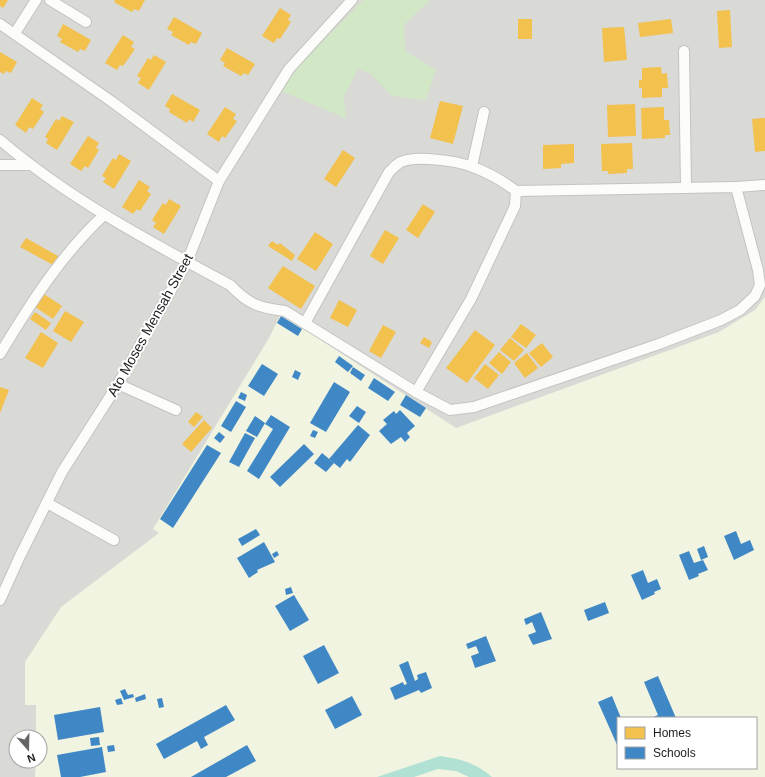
<svg xmlns="http://www.w3.org/2000/svg" width="765" height="777" font-family="Helvetica,sans-serif">
	<rect width="100%" height="100%" fill="#eaeae5"/>
	<path fill="#d9d9d6" fill-rule="evenodd" d="M0,0H765V777H0ZM618,718H756V768H618ZM16,737H40V761H16Z"/>
	<path fill="#f1f4e0" fill-rule="evenodd" d="M765,297V777H35L36,761H40V737H36V705H25V662L61,607L159,533L153,529L269,338L281,314L456,428L719,332L755,310ZM618,718H756V768H618Z"/>
	<path fill="#d1e7c5" d="M363,0H430L404,25L405,51L436,70L426,100L392,96L370,73L358,69L344,96L346,118L276,89Z"/>
	<path fill="#b1e1d4" d="M440,756C461,759 476,763 492,777H469L456,771L438,769L414,777H377Z"/>
	<g fill="#f2c14e">
		<path d="M0,0H8L3,8L0,6Z"/>
		<path d="M115,0H145L139,11L134,9L132,12L114,2Z"/>
		<path d="M280,8L291,15L288,20L291,22L280,39L277,38L274,43L262,36Z"/>
		<path d="M730,10L732,47L719,48L717,11Z"/>
		<path d="M174,17L202,33L196,44L191,42L189,45L171,35L173,32L167,29Z"/>
		<rect x="518" y="19" width="14" height="20"/>
		<path d="M671,19L673,33L640,37L638,23Z"/>
		<path d="M63,24L91,40L85,51L80,49L78,52L60,42L62,39L57,36Z"/>
		<path d="M624,27L627,60L604,62L602,28Z"/>
		<path d="M123,35L134,42L131,47L135,49L123,66L120,65L117,70L105,63Z"/>
		<path d="M227,48L255,64L248,75L244,73L241,76L223,66L225,63L220,60Z"/>
		<path d="M0,52L17,62L11,73L6,71L4,74L0,72Z"/>
		<path d="M154,55L166,62L149,90L138,83L141,78L137,76L148,58L151,60Z"/>
		<path d="M661,67L662,74L667,73L668,88H662V97L642,98V88H639V80H642V68Z"/>
		<path d="M172,94L200,110L193,122L189,119L187,123L169,112L170,109L165,106Z"/>
		<path d="M32,98L43,105L40,109L44,112L33,129L29,127L26,133L15,125Z"/>
		<path d="M440,101L463,106L453,144L430,138Z"/>
		<path d="M635,104L636,136L608,137L607,105Z"/>
		<path d="M225,107L236,114L233,119L237,121L225,138L222,136L219,142L207,134Z"/>
		<path d="M664,107V120H669L670,135H665V138L642,139L641,108Z"/>
		<path d="M62,116L74,122L57,150L46,143L48,139L45,137L56,119L59,121Z"/>
		<path d="M765,118V151L755,152L752,119Z"/>
		<path d="M88,136L99,143L96,148L99,150L88,168L85,166L81,171L70,164Z"/>
		<path d="M632,143L633,169H627V173L608,174V171H602L601,144Z"/>
		<path d="M574,144V163L561,164V168L543,169V145Z"/>
		<path d="M343,150L355,158L336,187L324,179Z"/>
		<path d="M119,154L131,161L114,189L103,182L106,178L102,176L113,158L116,160Z"/>
		<path d="M139,180L150,187L147,191L151,194L140,211L137,209L133,214L122,207Z"/>
		<path d="M169,199L181,206L164,234L153,227L156,223L152,220L163,203L166,205Z"/>
		<path d="M423,204L435,212L418,238L406,230Z"/>
		<path d="M385,230L399,238L383,264L370,256Z"/>
		<path d="M315,232L333,244L316,271L297,259Z"/>
		<path d="M26,238L58,256L53,265L20,247Z"/>
		<path d="M272,241L278,245L280,243L295,255L292,261L268,246Z"/>
		<path d="M283,266L315,286L301,309L268,288Z"/>
		<path d="M44,294L62,306L53,319L35,307Z"/>
		<path d="M339,300L357,310L348,327L330,318Z"/>
		<path d="M65,311L84,322L71,342L53,331Z"/>
		<path d="M35,312L51,323L46,330L30,319Z"/>
		<path d="M521,324L536,335L526,348L511,337Z"/>
		<path d="M383,325L396,332L381,358L369,351Z"/>
		<path d="M475,330L495,345L467,383L446,368Z"/>
		<path d="M41,332L58,343L43,368L25,358Z"/>
		<path d="M424,337L432,342L429,348L420,343Z"/>
		<path d="M510,338L524,350L514,361L500,350Z"/>
		<path d="M542,343L553,357L541,367L529,353Z"/>
		<path d="M499,352L511,362L502,374L489,363Z"/>
		<path d="M527,353L538,368L525,378L514,363Z"/>
		<path d="M485,364L499,375L488,389L474,378Z"/>
		<path d="M0,387L9,390L0,413Z"/>
		<path d="M196,412L203,417L194,427L188,422Z"/>
		<path d="M204,420L212,428L191,452L182,444Z"/>
	</g>
	<g fill="#3f88c5">
		<path d="M281,316L302,329L298,336L277,323Z"/>
		<path d="M339,356L353,366L348,372L335,362Z"/>
		<path d="M262,364L278,374L264,396L248,386Z"/>
		<path d="M353,367L365,375L361,381L350,373Z"/>
		<path d="M295,370L301,373L298,380L292,377Z"/>
		<path d="M374,378L395,392L388,401L368,388Z"/>
		<path d="M334,382L350,392L326,432L310,423Z"/>
		<path d="M241,392L247,395L245,401L238,398Z"/>
		<path d="M406,395L426,408L420,417L400,405Z"/>
		<path d="M236,401L246,407L231,432L221,426Z"/>
		<path d="M357,406L366,412L359,423L349,416Z"/>
		<path d="M400,410L415,426L407,433L410,437L405,442L401,437L391,444L379,431L387,424L383,420L394,411L396,414Z"/>
		<path d="M271,415L290,427L259,479L247,471L273,429L265,424Z"/>
		<path d="M255,416L265,423L257,437L246,431Z"/>
		<path d="M358,425L370,435L350,462L347,459L340,468L329,459Z"/>
		<path d="M313,430L318,432L315,438L310,436Z"/>
		<path d="M219,432L225,437L220,443L214,438Z"/>
		<path d="M245,433L255,438L239,467L229,462Z"/>
		<path d="M304,444L314,454L280,487L270,477Z"/>
		<path d="M207,445L221,453L173,528L160,519Z"/>
		<path d="M322,453L334,463L326,472L314,463Z"/>
		<path d="M256,529L260,535L242,546L238,539Z"/>
		<path d="M736,531L741,544L750,540L754,550L734,560L724,536Z"/>
		<path d="M264,542L275,562L257,570L258,572L249,578L237,558Z"/>
		<path d="M704,546L708,557L701,560L697,549Z"/>
		<path d="M277,551L279,555L274,558L272,554Z"/>
		<path d="M689,551L694,563L703,560L708,570L698,574L699,576L689,580L679,555Z"/>
		<path d="M643,570L648,583L657,579L661,589L654,592L655,594L642,600L631,575Z"/>
		<path d="M291,587L293,593L286,595L285,589Z"/>
		<path d="M294,595L309,620L290,631L275,606Z"/>
		<path d="M605,602L609,613L588,621L584,610Z"/>
		<path d="M541,612L552,639L533,645L528,635L536,632L532,622L526,625L524,619Z"/>
		<path d="M486,636L496,661L475,668L471,656L479,653L476,646L468,649L466,644Z"/>
		<path d="M324,645L339,673L318,684L303,656Z"/>
		<path d="M408,661L415,681L418,679L417,675L426,672L432,688L421,693L419,690L395,700L390,688L403,682L404,685L407,684L399,665Z"/>
		<path d="M658,676L676,718H651L658,715L644,682Z"/>
		<path d="M125,689L128,695L133,694L134,697L124,700L120,691Z"/>
		<path d="M145,694L146,699L136,702L135,698Z"/>
		<path d="M352,696L362,715L335,729L325,710Z"/>
		<path d="M612,696L621,718H618V747L598,702Z"/>
		<path d="M121,698L123,704L117,705L115,700Z"/>
		<path d="M162,698L164,707L159,708L157,699Z"/>
		<path d="M226,705L235,720L204,737L208,745L201,749L197,741L164,759L156,744Z"/>
		<path d="M100,707L104,732L58,740L54,715Z"/>
		<path d="M99,737L100,745L91,746L90,738Z"/>
		<path d="M114,745L115,751L108,752L107,746Z"/>
		<path d="M247,745L256,761L226,777H191Z"/>
		<path d="M102,747L106,772L80,777H61L57,755Z"/>
	</g>
	<g fill="none" stroke-linecap="round" stroke-linejoin="round">
		<g stroke="#c3c3c1" stroke-width="12">
			<g id="minor">
				<path d="M50,0L86,22"/>
				<path d="M0,24L111,101L219,181"/>
				<path d="M15,33L36,0"/>
				<path d="M684,51L686,188"/>
				<path d="M0,140C69,199 150,242 230,285C248,304 259,308 285,311L416,392L450,410L474,407L659,344L721,320L740,310L755,296L760,285L758,270L736,187L516,191C503,181 489,173 473,167C457,161 416,155 401,162C396,164 393,169 389,172L305,323"/>
				<path d="M0,165H29"/>
				<path d="M472,166L484,112"/>
				<path d="M736,187L765,185"/>
				<path d="M0,354C30,304 61,255 104,215"/>
				<path d="M118,384L176,410"/>
				<path d="M416,392L471,299L515,206L516,191"/>
				<path d="M47,503L114,540"/>
				<path d="M0,600L20,556L62,472L118,384L187,262L219,181L289,69L352,0"/>
			</g>
		</g>
		<use href="#minor" stroke="#fcfcfb" stroke-width="10"/>
	</g>
	<g text-anchor="middle" dominant-baseline="central" stroke-width="4" stroke-linejoin="round" paint-order="stroke">
		<g font-size="14" fill="#1c1c1c" stroke="#fff">
			<text transform="translate(150 325) rotate(-61)">Ato Moses Mensah Street</text>
		</g>
	</g>
	<rect x="617" y="717" width="140" height="52" fill="#ffffff" stroke="#a4a4a4"/>
	<rect x="625" y="727" width="20" height="12" fill="#f2c14e" stroke="#a4a4a4"/>
	<text x="653" y="737" font-size="12" fill="#1c1c1c">Homes</text>
	<rect x="625" y="747" width="20" height="12" fill="#3f88c5" stroke="#a4a4a4"/>
	<text x="653" y="757" font-size="12" fill="#1c1c1c">Schools</text>
	<g transform="translate(28 749) rotate(160)"><circle r="19" fill="#ffffff" stroke="#a4a4a4"/>
	<path d="M0-3L7 15L0 10L-7 15Z" fill="#646462"/>
	<text y="-6" font-size="11" font-weight="bold" text-anchor="middle" fill="#1c1c1c">N</text>
	</g>
</svg>
